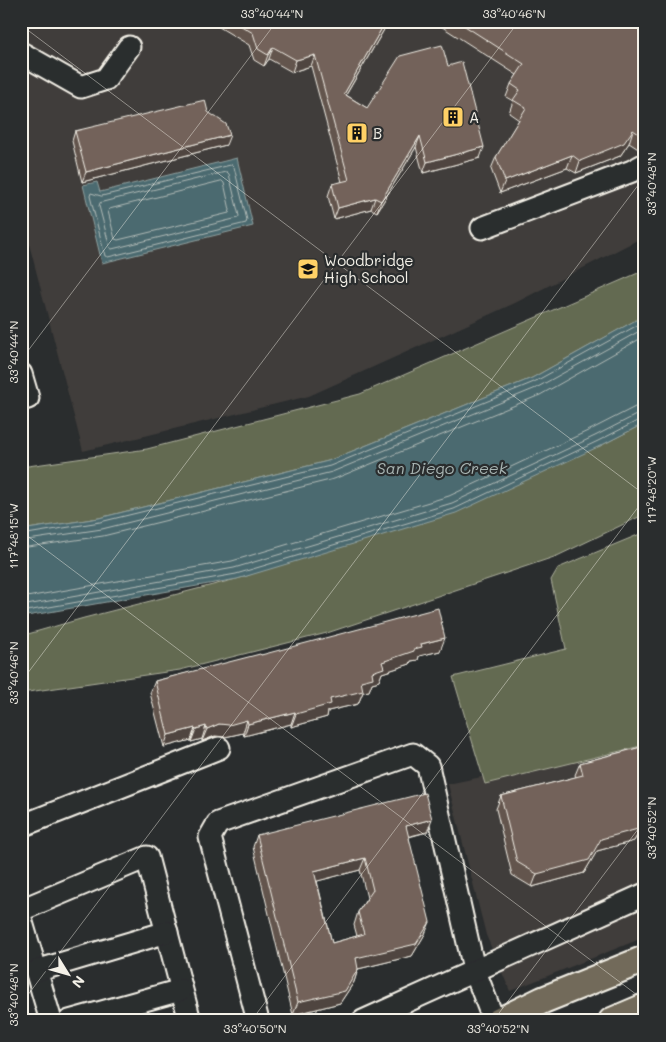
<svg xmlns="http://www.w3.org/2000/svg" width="666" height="1042" font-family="Mali,sans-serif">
	<rect width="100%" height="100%" fill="#2a2d2e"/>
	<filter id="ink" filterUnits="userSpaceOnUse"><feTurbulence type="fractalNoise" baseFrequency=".02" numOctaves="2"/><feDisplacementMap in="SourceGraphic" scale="10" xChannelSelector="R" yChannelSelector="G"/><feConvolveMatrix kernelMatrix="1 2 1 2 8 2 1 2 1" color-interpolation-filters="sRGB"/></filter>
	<g filter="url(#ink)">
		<g fill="#403d3b">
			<path d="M21,21H645V236L515,303L309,396L83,451L21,213Z"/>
			<path d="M645,743V937L510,991L486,935L448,784Z"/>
		</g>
		<g fill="#636b51" stroke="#acae9c">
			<path d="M645,270V315L532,378L328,461L99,518L21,530V467L147,449L360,394Z"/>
			<path d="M645,423V514L557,556L327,633L180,670L21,693V636L84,618L244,577L600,446Z"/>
			<path d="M645,532V745L485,784L453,677L566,649L551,580L558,568Z"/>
		</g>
		<g fill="#4c6a6f" stroke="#8fa09f">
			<path d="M237,158L253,226L102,263L83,185L97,182L100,192Z"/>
			<path d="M645,315V423L600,446L456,513L237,579L21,617V530L99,518L328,461L532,378Z"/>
		</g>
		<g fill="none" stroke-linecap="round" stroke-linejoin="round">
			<g stroke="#b1bbb8" stroke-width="1">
				<path d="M232,165L234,167L247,220L246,223L108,257L105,256L90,196L91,193L101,196Z"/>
				<path d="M227,172L229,174L239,216L238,218L112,249L110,248L99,206L100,203Z"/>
				<path d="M222,181L224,183L230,210L229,213L118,240L115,239L108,211L110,209Z"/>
				<path d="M21,535L100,522L330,466L534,382L645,321"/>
				<path d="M21,541L102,529L332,472L536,388L645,328"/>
				<path d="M21,548L103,536L334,479L540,395L645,336"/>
				<path d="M21,598L232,561L449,496L592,429L635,407L645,405"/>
				<path d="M21,606L234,568L452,503L595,436L638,414L645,413"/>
				<path d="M21,612L236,574L454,509L598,441L641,419H645"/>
			</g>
			<g stroke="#f4f1e8" stroke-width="25">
				<g id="minor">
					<path d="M21,53L81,87L106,79L129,47"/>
					<path d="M482,228L632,171L645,164"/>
					<path d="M21,374L28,398L21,400"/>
					<path d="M21,826L219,748"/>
					<path d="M21,910L147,857L190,1021"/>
					<path d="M21,919L51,1021"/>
					<path d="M36,971L167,932"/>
					<path d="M69,1021L181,990"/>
					<path d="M258,1021L210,837L218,823L413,754L428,766L474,969L494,1021"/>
					<path d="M363,1021L645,894"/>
				</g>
			</g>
			<g stroke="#f4f1e8" stroke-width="30">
				<g id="major">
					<path d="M500,1021L543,1000L645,959"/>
					<path d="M612,1021L645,1007"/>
				</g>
			</g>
			<use href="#minor" stroke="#2a2d2e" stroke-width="21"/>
			<use href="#major" stroke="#726b5a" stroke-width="26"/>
		</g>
		<g fill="#63544d" stroke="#f4f1e8" fill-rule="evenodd">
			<path d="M209,21H389L346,95L367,108L448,66L480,158L423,173L416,147L377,212L371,209L334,219L328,196L332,184L342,182L311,66L292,72L269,59L264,66L254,60L249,45Z"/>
			<path d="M433,21H645V152H643L629,143L620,156L576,173L567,168L500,193L491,169L496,157L519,120L509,113L513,101L506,97L511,84L517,75Z"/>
			<path d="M75,131L226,145L82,182L72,141Z"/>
			<path d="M440,651L419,656L418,660L411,661L410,664L382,673L379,681L372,683L369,691L363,692L358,704L328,711L327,717L291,727V724L244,736L243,733L225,737L215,736L202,741V739L191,742V740L164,747L150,693L155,681L261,655Z"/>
			<path d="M645,746V821L634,841L597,851L584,873L532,887L512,875L496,809L501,796L576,777L575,775L580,763Z"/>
			<path d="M427,832L409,837L425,934L412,956L358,969L354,982L340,1003L293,1015L253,847L257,835ZM360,870L367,898L358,912L354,925L357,936L332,943L317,881Z"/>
		</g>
		<g fill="#50453f" stroke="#f4f1e8">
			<path d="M386,21H389L340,105L344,94Z"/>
			<path d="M273,47L269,59L264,66L268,55Z"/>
			<path d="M315,55L311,66L292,72L296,60Z"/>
			<path d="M633,130L629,143L620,156L576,173L580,161Z"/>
			<path d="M230,135L226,145L82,182L86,172Z"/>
			<path d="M420,136L416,147L377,212L381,201Z"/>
			<path d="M484,147L480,158L423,173L427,162Z"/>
			<path d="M572,155L567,168L500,193L505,181Z"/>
			<path d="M375,198L371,209L334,219L338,208Z"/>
			<path d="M445,638L440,651L419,656L418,660L411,661L410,664L382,673L379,681L372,683L369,691L363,692L358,704L328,711L327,717L291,727L296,714L330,699L361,681L382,662L414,649L421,644Z"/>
			<path d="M295,712L291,724L244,736L248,724Z"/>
			<path d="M247,720L243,733L225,737L215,736L202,741L207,729L219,724Z"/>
			<path d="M206,726L202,739L191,742L196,729Z"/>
			<path d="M195,728L191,740L164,747L168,735Z"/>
			<path d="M645,818V821L643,825L634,841L597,851L584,873L532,887L537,874L601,839Z"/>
			<path d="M432,819L427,832L402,838L406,826Z"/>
			<path d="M365,858L360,870L310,883L314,871Z"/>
			<path d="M430,922L425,934L412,956L358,969L354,982L340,1003L293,1015L298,1002L356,958Z"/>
		</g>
		<g fill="#73625a" stroke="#f4f1e8" fill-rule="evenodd">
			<path d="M233,21H386L344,94L367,108L400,56L442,45L448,66L462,62L484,147L427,162L420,136L381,201L375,198L338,208L332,184L349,180L315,55L296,60L273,47L268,55L258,49L253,33Z"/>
			<path d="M457,21H645V138L633,130L624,143L580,161L572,155L505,181L496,157L526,108L513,100L520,90L511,84L524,64Z"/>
			<path d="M205,100L208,112L226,124L230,135L86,172L75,131Z"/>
			<path d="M438,608L445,638L421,644L422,647L414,649V651L382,662L384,668L372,672L373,678L361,681L363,691L330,699L331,704L296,714L295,712L248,724L247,720L229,725L219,724L207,729L206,726L196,729L195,728L168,735L155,681L260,654L261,655Z"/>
			<path d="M645,746V818L638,829L601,839L589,860L537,874L517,862L501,796L583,775L580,763Z"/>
			<path d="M425,793L432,819L406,826L430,922L416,944L356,958L358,969L345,991L298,1002L257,835ZM365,858L373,890L358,912L364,934L332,943L314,871Z"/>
		</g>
	</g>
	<path fill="none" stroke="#f4f1e8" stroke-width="1" stroke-opacity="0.45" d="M21,25L645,495M21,38L34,21M21,360L277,21M21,531L645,1001M21,682L519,21M21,1004L645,176M251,1021L645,498M493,1021L645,820"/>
	<defs>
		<g id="building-square" transform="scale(1.125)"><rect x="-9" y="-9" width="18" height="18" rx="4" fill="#ffd166" stroke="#2a2d2e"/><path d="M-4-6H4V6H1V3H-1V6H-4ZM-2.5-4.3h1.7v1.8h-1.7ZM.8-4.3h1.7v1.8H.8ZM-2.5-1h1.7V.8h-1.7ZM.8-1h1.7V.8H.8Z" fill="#111"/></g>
		<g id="school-square" transform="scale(1.125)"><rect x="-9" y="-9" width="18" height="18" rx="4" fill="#ffd166" stroke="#2a2d2e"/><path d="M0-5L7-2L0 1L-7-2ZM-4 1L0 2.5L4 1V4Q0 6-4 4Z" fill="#111"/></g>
	</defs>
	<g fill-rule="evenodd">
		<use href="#building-square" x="453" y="117"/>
		<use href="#building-square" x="357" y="133"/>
		<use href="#school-square" x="308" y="269"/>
	</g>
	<g text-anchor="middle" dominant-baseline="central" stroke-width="4.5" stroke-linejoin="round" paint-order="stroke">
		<g font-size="15" fill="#f4f1e8" stroke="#2a2d2e" text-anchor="start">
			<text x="469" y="117">A</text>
			<text x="373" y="133">B</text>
			<text x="324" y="260">Woodbridge<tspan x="324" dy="17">High School</tspan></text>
		</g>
		<g font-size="16" font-style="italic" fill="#a8b4b2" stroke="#2a2d2e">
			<text x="442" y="467">San Diego Creek</text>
		</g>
	</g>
	<rect width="666" height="1042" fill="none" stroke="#2a2d2e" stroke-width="55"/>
	<g transform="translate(68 974) rotate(127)" stroke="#2a2d2e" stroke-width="4" paint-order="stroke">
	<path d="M0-4L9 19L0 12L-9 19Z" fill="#f4f1e8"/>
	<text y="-8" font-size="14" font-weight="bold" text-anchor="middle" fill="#f4f1e8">N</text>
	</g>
	<rect x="28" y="28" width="610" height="986" fill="none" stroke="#f4f1e8" stroke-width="2"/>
	<g font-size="12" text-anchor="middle" fill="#f4f1e8">
		<text x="272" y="18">33°40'44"N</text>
		<text x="514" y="18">33°40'46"N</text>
		<text transform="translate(652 184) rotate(-90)" y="4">33°40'48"N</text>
		<text transform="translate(14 352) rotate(-90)" y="4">33°40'44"N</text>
		<text transform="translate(652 490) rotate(-90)" y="4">117°48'20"W</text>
		<text transform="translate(14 536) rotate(-90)" y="4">117°48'15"W</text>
		<text transform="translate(14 673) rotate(-90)" y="4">33°40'46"N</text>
		<text transform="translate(652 828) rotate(-90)" y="4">33°40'52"N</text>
		<text transform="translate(14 995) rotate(-90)" y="4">33°40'48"N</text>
		<text x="255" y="1033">33°40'50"N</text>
		<text x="498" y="1033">33°40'52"N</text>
	</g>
</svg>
